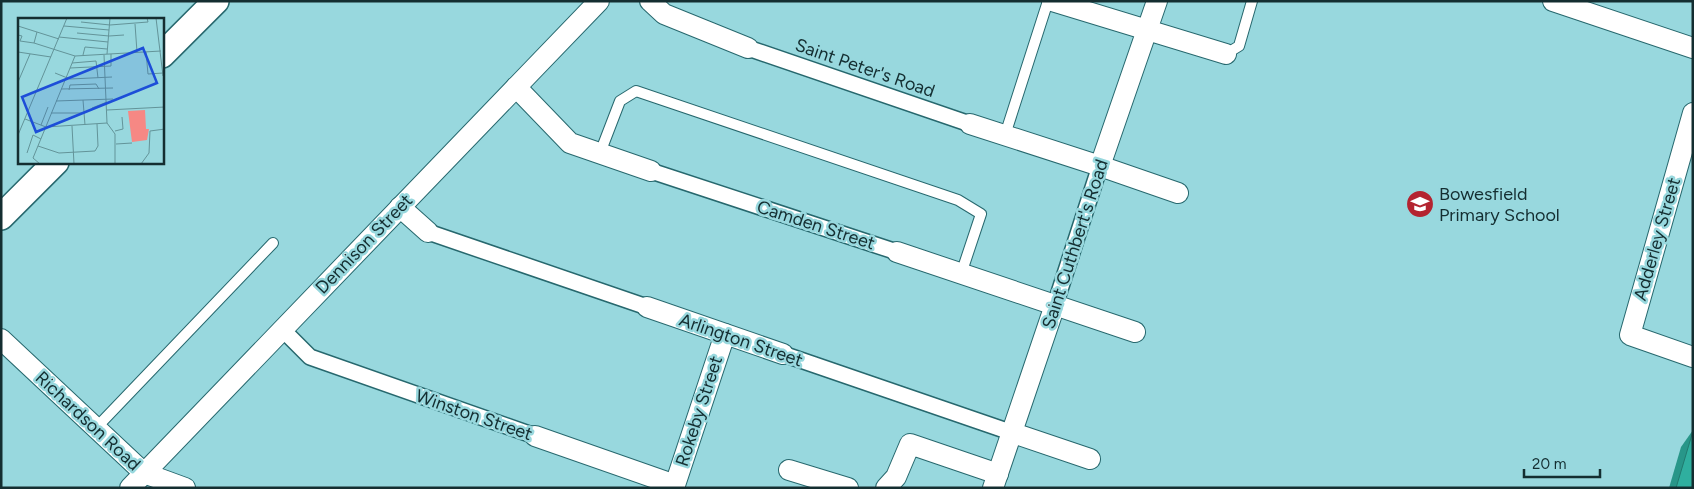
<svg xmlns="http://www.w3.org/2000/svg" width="1694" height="489" font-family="Figtree,sans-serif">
	<rect width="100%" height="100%" fill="#98d8de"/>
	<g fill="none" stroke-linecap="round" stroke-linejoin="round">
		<g stroke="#27686e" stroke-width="12">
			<g id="service">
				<path d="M1226,54L1239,46L1252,1"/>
				<path d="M1005,135L1048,1"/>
				<path d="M600,153L620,101L636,91L958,200L981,214L961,274"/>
				<path d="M96,428L273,243"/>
			</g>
		</g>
		<g stroke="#27686e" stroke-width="18">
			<g id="pedestrian">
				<path d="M748,48L970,124"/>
				<path d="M651,171L897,252"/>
				<path d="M428,232L647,307"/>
				<path d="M1055,305L1100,166"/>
				<path d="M282,329L310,357L535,436"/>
				<path d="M783,354L1013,433"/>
			</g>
		</g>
		<g stroke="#27686e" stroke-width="22">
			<g id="minor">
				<path d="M650,1L664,14L748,48"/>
				<path d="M1052,1L1226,54"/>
				<path d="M1553,1L1693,48"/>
				<path d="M516,87L570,143L651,171"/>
				<path d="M1693,113L1630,335L1693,357"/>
				<path d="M970,124L1100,166L1178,193"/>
				<path d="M1100,166L1157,1"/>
				<path d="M400,207L428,232"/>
				<path d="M897,252L1135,332"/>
				<path d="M647,307L783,354"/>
				<path d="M1,339L144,473L185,488"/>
				<path d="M1013,433L1090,459"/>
				<path d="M535,436L675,485"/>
				<path d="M789,470L848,488"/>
				<path d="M130,488L599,1"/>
				<path d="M674,488L725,334"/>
				<path d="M886,488L896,477L910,444L998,474"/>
				<path d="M993,488L1055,305"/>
			</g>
		</g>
		<g stroke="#27686e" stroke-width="28">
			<g id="tertiary">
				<path d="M162,55L216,1"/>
				<path d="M1,217L56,162"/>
			</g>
		</g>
		<use href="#service" stroke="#fff" stroke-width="10"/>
		<use href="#pedestrian" stroke="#fff" stroke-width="15"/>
		<use href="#minor" stroke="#fff" stroke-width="20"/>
		<use href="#tertiary" stroke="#fff" stroke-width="25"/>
	</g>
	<path fill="#289689" d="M1693,430V488H1669L1681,447Z"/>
	<path fill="#2faf9f" stroke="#217a6f" d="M1693,431V488H1676Z"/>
	<defs>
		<g id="school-disc" transform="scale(1.4375)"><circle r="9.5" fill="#b42330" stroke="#98d8de"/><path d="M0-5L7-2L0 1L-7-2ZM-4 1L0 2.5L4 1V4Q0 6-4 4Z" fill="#fff"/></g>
	</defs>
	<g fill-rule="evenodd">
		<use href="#school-disc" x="1420" y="204"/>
	</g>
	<g text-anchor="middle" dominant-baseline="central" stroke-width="5" stroke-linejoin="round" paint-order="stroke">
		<g font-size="18" fill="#142e31" stroke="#98d8de">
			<text transform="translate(865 68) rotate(19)">Saint Peter's Road</text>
			<text transform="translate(816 225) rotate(18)">Camden Street</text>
			<text transform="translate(1657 239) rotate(-74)">Adderley Street</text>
			<text transform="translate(364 244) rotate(-46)">Dennison Street</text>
			<text transform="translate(1075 244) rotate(-72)">Saint Cuthbert's Road</text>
			<text transform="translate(741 340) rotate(19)">Arlington Street</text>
			<text transform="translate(699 411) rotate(-72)">Rokeby Street</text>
			<text transform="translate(474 415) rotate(19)">Winston Street</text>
			<text transform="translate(88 421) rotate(43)">Richardson Road</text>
		</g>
		<g font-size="18" fill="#142e31" stroke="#98d8de" text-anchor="start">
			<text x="1439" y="194">Bowesfield<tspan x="1439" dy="21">Primary School</tspan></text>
		</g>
	</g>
	<g transform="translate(18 18)">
		<rect width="146" height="146" fill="#98d8de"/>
		<path d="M127,92L128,111H131L129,122L114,124L110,93Z" fill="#f68884"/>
		<path fill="none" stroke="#639499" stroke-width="1" d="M138,0L145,58M63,4L92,7L130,4L129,0M117,6L119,34M0,8L41,21M46,8L91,12M59,15L91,18M0,17L4,18L2,23L16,25L19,14M91,18L106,17M41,19L90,24M16,25L57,38L143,33M0,34L33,39M128,34L130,56L145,55M89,36L92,0M65,37L67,29L89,31M86,37L89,105M54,45L78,43L80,60M52,50L93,48V36M37,55L52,61L94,59M0,64L12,36M43,71L95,70M51,72L52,67L78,66L81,71M65,82L67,107M38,83L95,81M74,90L89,84M89,92L147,89M33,95H66M7,101L28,109L89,105M89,105L97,116V146M23,107L30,89M54,108L56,146M97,113L105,111L104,99M0,117L49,0M98,126L114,125M20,128L41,135L77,133L80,128L79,106M9,135L15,117L23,121M22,146L15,140L57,38M123,146L131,135L132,113L147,111"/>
		<path fill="#1d4ed8" fill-opacity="0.15" stroke="#1d4ed8" stroke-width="2.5" d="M125,30L139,65L18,114L4,79Z"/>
		<rect width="146" height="146" fill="none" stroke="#142e31" stroke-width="2.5"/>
	</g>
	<rect width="1694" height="489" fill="none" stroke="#142e31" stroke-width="5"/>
	<path d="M1524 469v8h76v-8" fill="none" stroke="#142e31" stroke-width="2.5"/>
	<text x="1532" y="469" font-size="15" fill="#142e31" stroke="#98d8de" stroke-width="4" paint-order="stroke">20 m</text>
</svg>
